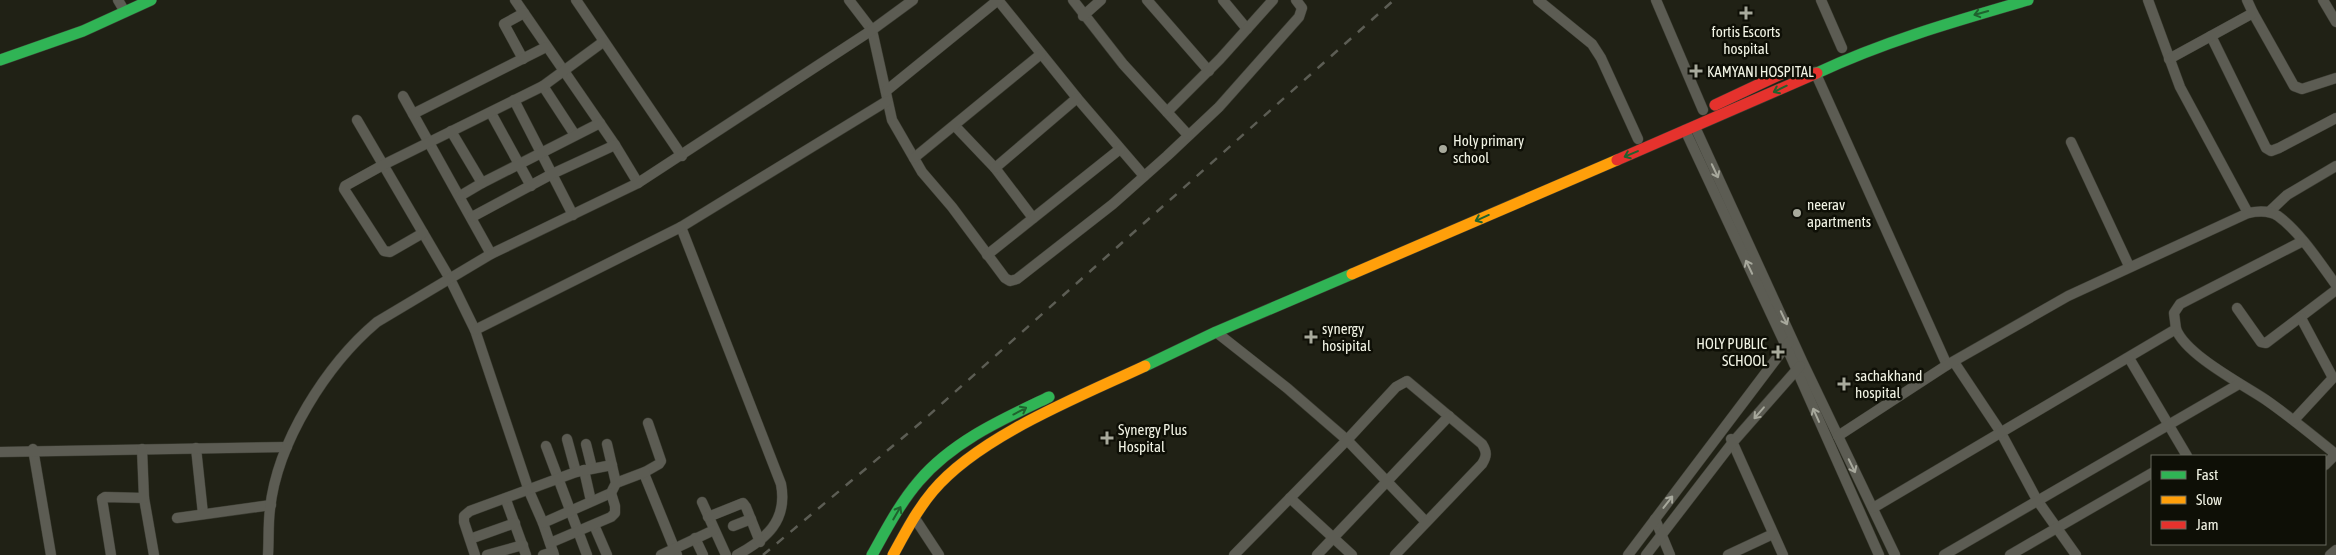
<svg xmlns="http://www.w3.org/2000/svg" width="2336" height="555" font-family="'Asap Condensed',sans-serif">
	<rect width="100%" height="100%" fill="#202115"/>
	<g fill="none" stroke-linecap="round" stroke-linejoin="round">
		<g stroke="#3c3d33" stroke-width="11">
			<g id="street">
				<path d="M118,0L125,12"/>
				<path d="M515,0L615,145L638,183"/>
				<path d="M576,0L682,156"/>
				<path d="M849,0L872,30L892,120L922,172L952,207L1005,278L1010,281L1017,279L1113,204L1167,156L1219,107L1299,17L1302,8L1296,0"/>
				<path d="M998,0L1077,98L1144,176"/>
				<path d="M1073,0L1123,64L1188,135"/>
				<path d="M1147,0L1209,71"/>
				<path d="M1223,0L1247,29"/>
				<path d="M1538,0L1592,44L1601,58L1638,139"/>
				<path d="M1656,0L1703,110"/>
				<path d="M1821,0L1842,48"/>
				<path d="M2148,0L2180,87L2248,213"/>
				<path d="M2323,0L2336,22"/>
				<path d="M2253,13L2294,86L2302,89L2336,78"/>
				<path d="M1083,16L1101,0"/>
				<path d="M2211,36L2266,148L2271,151L2279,148L2336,118"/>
				<path d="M523,59L504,24L524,13"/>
				<path d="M2169,59L2253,13L2247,0"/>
				<path d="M1815,72L1947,365"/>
				<path d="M543,86L575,135"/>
				<path d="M886,91L998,0"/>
				<path d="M403,96L491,254"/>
				<path d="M514,100L573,215"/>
				<path d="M1167,112L1220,59L1273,0"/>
				<path d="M491,113L531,186"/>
				<path d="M413,114L546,47"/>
				<path d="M357,120L450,279L475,330L529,491L543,523L554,555"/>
				<path d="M955,126L995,168L1033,218"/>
				<path d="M1695,127L1803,363L1895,555"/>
				<path d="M1685,130L1786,346L1879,555"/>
				<path d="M451,131L482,183L600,123"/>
				<path d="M2071,142L2129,266"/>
				<path d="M914,158L1041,54"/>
				<path d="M995,168L1077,98"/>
				<path d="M460,196L482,183"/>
				<path d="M2269,212L2287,195L2336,166"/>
				<path d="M472,217L552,174L615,145"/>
				<path d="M681,227L781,484C788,521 766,539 737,555"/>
				<path d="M423,233L390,252L384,251L344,189L345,186L383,165L543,86L603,42"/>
				<path d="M987,255L1120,149"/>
				<path d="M2237,308L2261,342L2266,343L2336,290"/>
				<path d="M2176,329C2186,355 2242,384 2266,400C2289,416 2311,434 2333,452V457L2325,465"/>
				<path d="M475,330L681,227L887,101"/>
				<path d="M1216,332L1287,388L1347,440L1426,522"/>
				<path d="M2129,358L2187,456"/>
				<path d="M1954,362L2000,431L2037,500L2076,555"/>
				<path d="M2294,420L2333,378L2301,318"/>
				<path d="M648,423L661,461L659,464L645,472V476L677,555"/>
				<path d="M1838,436L1947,365L2068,296L2248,213C2258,211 2269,210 2278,216C2300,232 2320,263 2336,285"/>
				<path d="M567,439L576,472"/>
				<path d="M1731,439L1783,555"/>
				<path d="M586,444L592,468"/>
				<path d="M546,446L587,555"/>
				<path d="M196,448L203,514"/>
				<path d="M33,449L51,555"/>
				<path d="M0,452L287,447"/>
				<path d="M584,470L591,501"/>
				<path d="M616,483L645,472"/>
				<path d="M144,498L154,555"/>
				<path d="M1290,498L1352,555"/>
				<path d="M506,500L526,555"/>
				<path d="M702,502L726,555"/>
				<path d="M1873,508L2176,329L2174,313L2180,304L2303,241"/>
				<path d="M708,517L743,503L746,507L760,542"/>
				<path d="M914,517L939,555"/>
				<path d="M177,518L271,505"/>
				<path d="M1655,519L1670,555"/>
				<path d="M543,523L611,493L616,483L607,444"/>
				<path d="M594,525L607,555"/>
				<path d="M733,526L751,519"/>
				<path d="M695,538L703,555"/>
				<path d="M470,539L515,523"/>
				<path d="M550,543L611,517L615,513V506L611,493"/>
				<path d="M111,555L102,499L105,497L144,498L142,449"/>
				<path d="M268,555C269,540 268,524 270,509C277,442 327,364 377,322L491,254L638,183L872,30L913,0"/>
				<path d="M475,555L464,522V516L470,511L576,472L612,465"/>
				<path d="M487,555L523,545"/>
				<path d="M543,555L553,552"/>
				<path d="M661,555L714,530"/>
				<path d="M1234,555L1347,440L1396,387L1407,381L1482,444C1487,452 1487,456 1482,464L1395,555"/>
				<path d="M1317,555L1449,416"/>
				<path d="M1628,555L1789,342"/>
				<path d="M1646,555L1733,442L1800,366"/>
				<path d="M1728,555L1773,534"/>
				<path d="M1944,555L2239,384"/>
				<path d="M2010,555L2152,473"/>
				<path d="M2330,555L2336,550"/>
			</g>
		</g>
		<g stroke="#3c3d33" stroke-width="12">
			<g id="fast">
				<path d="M0,60L83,31L151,0"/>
				<path d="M1817,73C1885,41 1956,21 2028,0"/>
				<path d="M1145,366L1216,332L1352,274"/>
				<path d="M872,555C886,530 900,503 919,481C953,441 1003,419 1049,397"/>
			</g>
		</g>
		<g stroke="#3c3d33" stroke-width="12">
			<g id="slow">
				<path d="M1352,274L1617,160"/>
				<path d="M893,555C905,533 917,510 933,491C979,436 1081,396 1145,366"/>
			</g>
		</g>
		<g stroke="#3c3d33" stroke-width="12">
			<g id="jam">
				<path d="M1715,105L1781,74"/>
				<path d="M1617,160L1817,73"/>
			</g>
		</g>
		<use href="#street" stroke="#5c5c53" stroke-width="10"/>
		<use href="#fast" stroke="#30b455" stroke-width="11"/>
		<use href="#slow" stroke="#ff9f0a" stroke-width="11"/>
		<use href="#jam" stroke="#e5322d" stroke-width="11"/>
		<path stroke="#5c5d54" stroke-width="2.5" stroke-dasharray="9 9" stroke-linecap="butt" d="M763,555L919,424L1394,0"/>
	</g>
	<defs><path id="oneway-shaft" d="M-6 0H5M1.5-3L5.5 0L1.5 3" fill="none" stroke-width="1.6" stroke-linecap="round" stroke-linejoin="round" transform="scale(1.25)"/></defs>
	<g stroke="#1f622e">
		<use href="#oneway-shaft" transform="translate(1981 13) rotate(164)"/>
		<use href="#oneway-shaft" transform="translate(1780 89) rotate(154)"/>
		<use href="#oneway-shaft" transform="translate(1631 154) rotate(157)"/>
		<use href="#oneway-shaft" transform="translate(1482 218) rotate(156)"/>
		<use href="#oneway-shaft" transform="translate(1020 411) rotate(-28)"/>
		<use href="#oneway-shaft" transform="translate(897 513) rotate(-60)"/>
	</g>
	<g stroke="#a7a89c">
		<use href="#oneway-shaft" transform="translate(1715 171) rotate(65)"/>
		<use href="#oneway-shaft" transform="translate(1749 267) rotate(-115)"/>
		<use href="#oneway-shaft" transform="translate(1784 318) rotate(65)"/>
		<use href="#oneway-shaft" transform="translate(1759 413) rotate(131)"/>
		<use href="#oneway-shaft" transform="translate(1816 415) rotate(-114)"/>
		<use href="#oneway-shaft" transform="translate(1852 466) rotate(64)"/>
		<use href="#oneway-shaft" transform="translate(1668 502) rotate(-52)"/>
	</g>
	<g fill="#a8aa9c" stroke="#0e0f06" stroke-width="2">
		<path d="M1743.5 5.5h5v5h5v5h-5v5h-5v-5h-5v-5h5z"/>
		<path d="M1693.5 63.5h5v5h5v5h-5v5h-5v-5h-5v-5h5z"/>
		<circle cx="1443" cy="149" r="5"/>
		<circle cx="1797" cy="213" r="5"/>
		<path d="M1308.5 329.5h5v5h5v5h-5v5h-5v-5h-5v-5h5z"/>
		<path d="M1775.5 344.5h5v5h5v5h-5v5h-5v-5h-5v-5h5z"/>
		<path d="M1841.5 376.5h5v5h5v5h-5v5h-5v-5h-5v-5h5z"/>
		<path d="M1104.5 430.5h5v5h5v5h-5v5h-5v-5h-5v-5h5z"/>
	</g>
	<g text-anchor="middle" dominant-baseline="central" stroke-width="5" stroke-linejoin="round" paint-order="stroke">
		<g font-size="15" fill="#f2f4e5" stroke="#0e0f06" text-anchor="start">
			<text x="1746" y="31" text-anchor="middle">fortis Escorts<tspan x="1746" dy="17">hospital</tspan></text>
			<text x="1707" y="71">KAMYANI HOSPITAL</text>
			<text x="1453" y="140">Holy primary<tspan x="1453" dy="17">school</tspan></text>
			<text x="1807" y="204">neerav<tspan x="1807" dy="17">apartments</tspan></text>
			<text x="1322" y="328">synergy<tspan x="1322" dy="17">hosipital</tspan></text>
			<text x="1767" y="343" text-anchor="end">HOLY PUBLIC<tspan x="1767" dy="17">SCHOOL</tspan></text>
			<text x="1855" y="375">sachakhand<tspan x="1855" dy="17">hospital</tspan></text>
			<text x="1118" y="429">Synergy Plus<tspan x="1118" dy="17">Hospital</tspan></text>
		</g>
	</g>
	<rect x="2151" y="455" width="175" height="90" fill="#0e0f06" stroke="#696b5f"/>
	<rect x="2161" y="471" width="25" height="8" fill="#30b455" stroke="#696b5f"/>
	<text x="2196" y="480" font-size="15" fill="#f2f4e5">Fast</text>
	<rect x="2161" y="496" width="25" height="8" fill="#ff9f0a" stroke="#696b5f"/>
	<text x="2196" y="505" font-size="15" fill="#f2f4e5">Slow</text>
	<rect x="2161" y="521" width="25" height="8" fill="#e5322d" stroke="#696b5f"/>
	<text x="2196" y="530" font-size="15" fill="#f2f4e5">Jam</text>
</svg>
